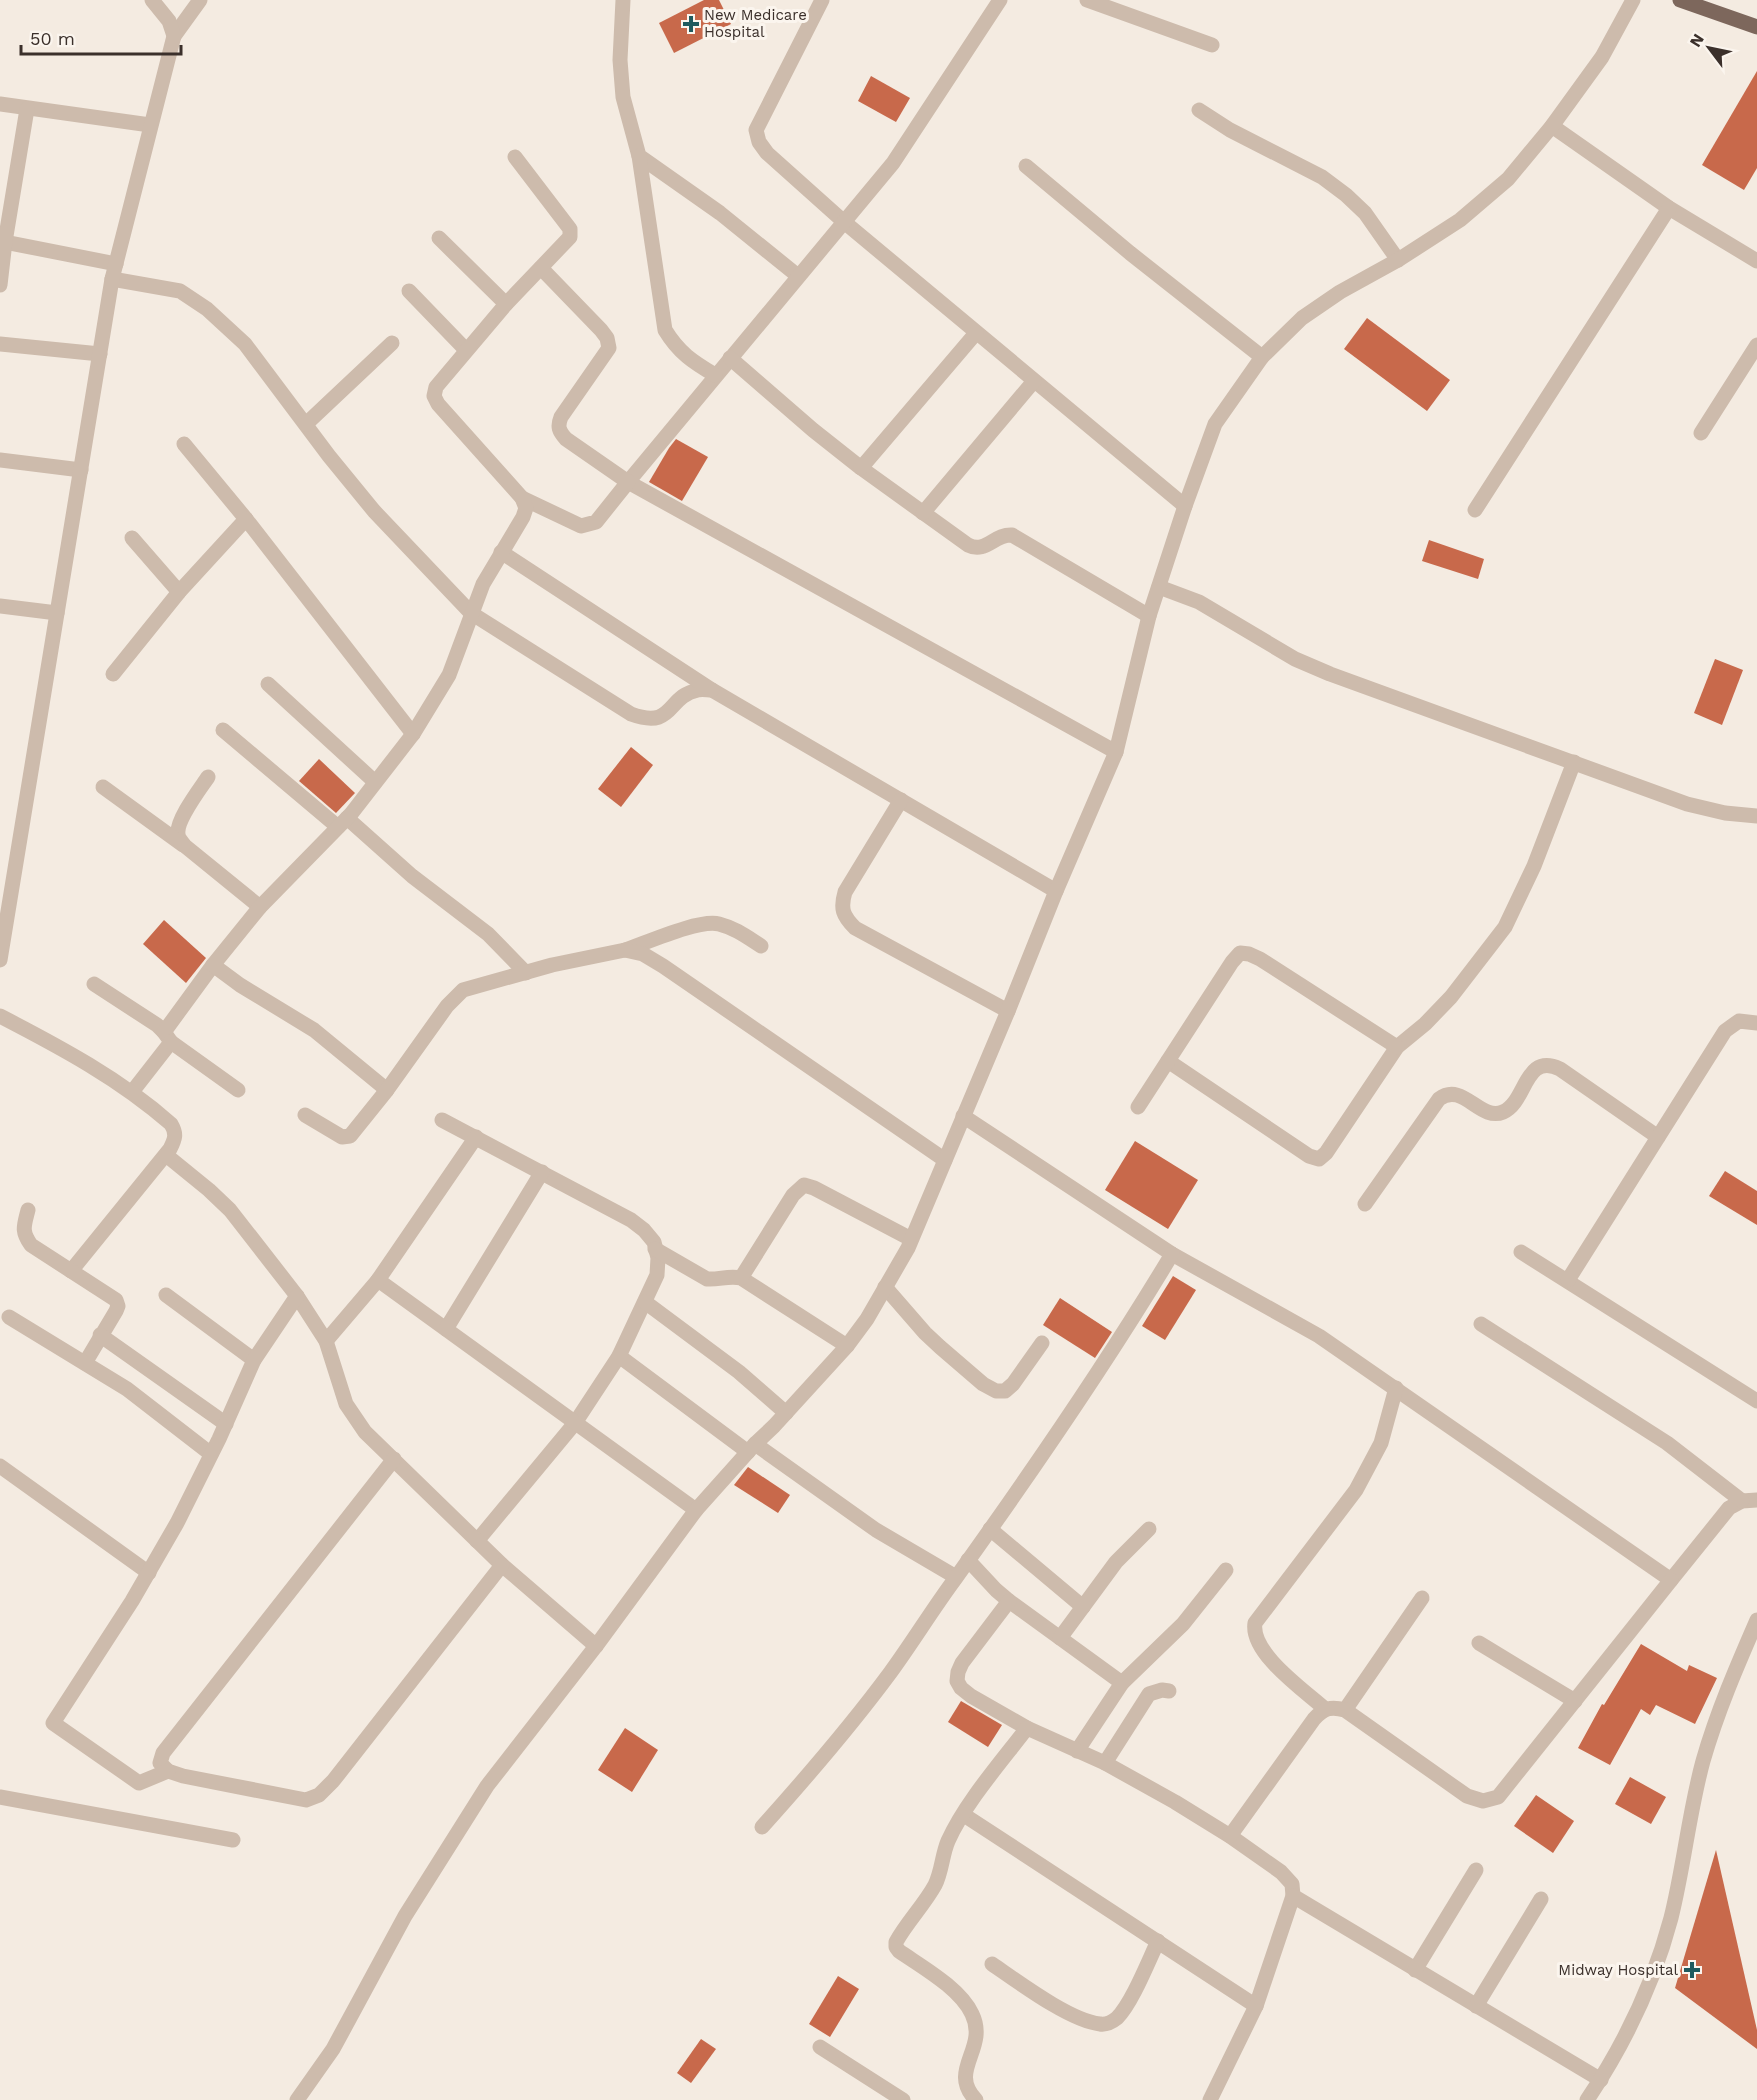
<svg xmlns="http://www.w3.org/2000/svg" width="1757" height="2100" font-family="'Work Sans',sans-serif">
	<rect width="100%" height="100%" fill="#f4ebe1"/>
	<g fill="#c8694b">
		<path d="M704,0H719L731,24L674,53L659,23Z"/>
		<path d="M1757,71V168L1744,190L1702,165Z"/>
		<path d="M871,76L910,98L896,122L858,101Z"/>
		<path d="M1367,318L1450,380L1427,411L1344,349Z"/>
		<path d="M676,439L708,457L682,501L649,482L669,448Z"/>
		<path d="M1429,540L1484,559L1478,579L1422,561Z"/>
		<path d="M1715,659L1743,670L1722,725L1694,713Z"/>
		<path d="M631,747L653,765L621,807L598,789Z"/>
		<path d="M319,759L355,793L336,813L299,781Z"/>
		<path d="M164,920L206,958L186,983L143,944Z"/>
		<path d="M1135,1141L1198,1180L1168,1229L1105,1190Z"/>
		<path d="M1725,1171L1757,1191V1225L1709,1196Z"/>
		<path d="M1173,1276L1196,1290L1165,1340L1142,1326Z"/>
		<path d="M1060,1298L1112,1332L1095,1358L1043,1325Z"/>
		<path d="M748,1467L790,1495L778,1513L734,1485Z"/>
		<path d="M1641,1644L1687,1671L1689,1665L1717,1678L1695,1724L1656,1705L1650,1715L1641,1709L1610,1765L1578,1748L1602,1704L1604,1705Z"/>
		<path d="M961,1701L1002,1725L988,1747L948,1722Z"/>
		<path d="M625,1728L658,1750L632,1792L598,1770Z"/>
		<path d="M1630,1777L1666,1797L1651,1824L1615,1804Z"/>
		<path d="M1536,1795L1574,1821L1553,1853L1514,1826Z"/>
		<path d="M1716,1850L1757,2030V2049L1675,1988Z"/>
		<path d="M838,1976L859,1989L830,2037L809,2024Z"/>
		<path d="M701,2039L716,2049L691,2083L677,2073Z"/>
	</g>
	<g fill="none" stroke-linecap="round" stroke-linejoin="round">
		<g stroke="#cdbbac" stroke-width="15">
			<path d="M623,0L620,60L623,97L639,156L720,213L798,276"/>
			<path d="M822,0L756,130L759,142L767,153L843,221L1185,506"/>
			<path d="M1000,0L893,163L628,482L1116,752"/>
			<path d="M1087,0L1212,45"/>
			<path d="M174,36L200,0"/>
			<path d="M0,104L150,125"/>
			<path d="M1199,110L1230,130L1322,177L1346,195L1365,213L1398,260"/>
			<path d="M1552,126L1669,208L1757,261"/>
			<path d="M639,156L665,330C679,353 693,362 715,375"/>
			<path d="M1026,166L1130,253L1262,357"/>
			<path d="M439,238L506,304"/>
			<path d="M0,241L116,264"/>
			<path d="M112,279L180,291L207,309L245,344L329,456L374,511L471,613L631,714C675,730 666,696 698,690C702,689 707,690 712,690L1056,891"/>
			<path d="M0,285L5,242L27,109"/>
			<path d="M409,291L466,350"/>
			<path d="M0,344L100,354"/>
			<path d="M730,358L813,430L861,468L968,545C986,554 994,534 1012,535L1149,616"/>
			<path d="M306,424L392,343"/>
			<path d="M1701,433L1757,345"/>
			<path d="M184,444L246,519"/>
			<path d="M0,460L81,470"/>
			<path d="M861,468L976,333"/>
			<path d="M522,498L581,526L596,522L628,482L566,439C559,431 557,427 561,417L609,348L607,338L601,330L541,268"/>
			<path d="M1475,510L1669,208"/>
			<path d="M923,513L1034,381"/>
			<path d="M132,538L179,592"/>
			<path d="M501,552L712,690"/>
			<path d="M1159,587L1199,602L1295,659L1330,674L1687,804L1725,813L1757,816"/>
			<path d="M0,606L57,613"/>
			<path d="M113,674L179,592L246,519L413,734"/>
			<path d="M268,684L375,782"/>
			<path d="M223,730L338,827"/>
			<path d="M208,777C200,789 176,820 178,834C178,838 182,842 185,846L260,907"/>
			<path d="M103,787L183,845"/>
			<path d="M901,800L845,892C840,909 843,916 855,928L1008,1011"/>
			<path d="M347,818L412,876L488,934L526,973"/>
			<path d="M625,950C646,943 699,919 719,924C735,928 747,937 761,946"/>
			<path d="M0,960L112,279L174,36L169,21L152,0"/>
			<path d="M94,984L157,1025L164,1032L171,1042L132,1092"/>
			<path d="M0,1016C60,1047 120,1079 171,1124C177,1134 175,1139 170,1149L71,1271"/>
			<path d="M164,1032L213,965"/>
			<path d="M171,1042L238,1090"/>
			<path d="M1168,1061L1309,1156L1319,1159L1326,1153L1397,1047L1425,1024L1451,997L1505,927L1534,866L1574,762"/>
			<path d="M387,1090L314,1030L240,985L213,965L260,907L351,814L413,734L449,675L483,584L523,517L526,508L522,498L438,404L434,396L436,387L506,304L570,237V229L515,157"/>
			<path d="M1138,1107L1232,962L1240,953L1249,954L1260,959L1397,1047"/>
			<path d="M305,1115L342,1137L350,1136L387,1090L447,1006L463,990L552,965L625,950L643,954L663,966L945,1160"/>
			<path d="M963,1116L1172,1254L1319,1336L1671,1580L1729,1508L1742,1501L1757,1500"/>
			<path d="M442,1120L631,1220L644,1230L654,1242L658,1258L657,1275L619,1356L575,1423L477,1541"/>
			<path d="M166,1155L209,1190L230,1210L297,1296L326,1341L346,1404L365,1432L502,1565L596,1646"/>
			<path d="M1365,1204L1439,1099C1463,1081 1480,1122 1503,1112C1527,1102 1524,1052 1560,1069L1658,1137"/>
			<path d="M28,1210C24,1226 21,1231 31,1245L116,1300L118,1306L116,1311L85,1363"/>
			<path d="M655,1249L707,1279C719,1280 729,1275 741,1278L847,1346"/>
			<path d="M1521,1252L1757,1401"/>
			<path d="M741,1278L793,1195L804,1185L814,1188L911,1239"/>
			<path d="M378,1280L696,1510"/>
			<path d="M1568,1280L1725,1031L1739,1021L1757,1023"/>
			<path d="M885,1287L925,1333L940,1347L983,1384L996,1391H1005L1013,1384L1042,1343"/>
			<path d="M166,1295L254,1360"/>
			<path d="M645,1302L739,1372L786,1413"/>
			<path d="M9,1317L127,1389L211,1454"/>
			<path d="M1481,1324L1667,1443L1742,1501"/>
			<path d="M446,1329L542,1172"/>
			<path d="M100,1335L226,1424"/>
			<path d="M326,1341L378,1280L476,1137"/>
			<path d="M619,1356L748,1452"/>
			<path d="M755,1444L876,1530L956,1577"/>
			<path d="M394,1459L163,1753L160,1763L168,1771L183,1776L306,1800L319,1795L333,1781L502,1565"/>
			<path d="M0,1466L149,1573"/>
			<path d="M990,1529L1083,1607"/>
			<path d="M968,1560L996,1590L1009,1601L1122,1683"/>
			<path d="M1060,1638L1116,1562L1149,1529"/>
			<path d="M1479,1643L1575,1701"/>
			<path d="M1325,1709C1304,1690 1250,1653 1255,1623L1356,1490L1381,1443L1396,1388"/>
			<path d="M1345,1710L1422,1598"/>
			<path d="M1077,1751L1122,1683L1183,1624L1226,1570"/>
			<path d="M1105,1763L1149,1694L1162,1690L1169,1691"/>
			<path d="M168,1771L139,1783L53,1723L132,1601L177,1523L219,1439L254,1360L297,1296"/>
			<path d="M0,1797L233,1840"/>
			<path d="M964,1815L1256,2006L1293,1896L1292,1884L1281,1872L1230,1836L1175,1802L1105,1763L1027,1728L971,1696L961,1688L957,1681L958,1672L962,1663L1009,1601"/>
			<path d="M762,1827C806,1778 850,1727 890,1673C912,1643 932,1610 955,1579C1031,1473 1105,1366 1172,1254"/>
			<path d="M1230,1836L1314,1719C1324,1708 1331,1706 1345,1710L1467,1796L1483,1801L1498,1797L1671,1580"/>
			<path d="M1293,1896L1601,2080"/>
			<path d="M992,1964C1017,1981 1070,2021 1100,2024C1106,2025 1112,2022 1117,2018C1132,2003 1148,1962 1158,1941"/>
			<path d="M1415,1970L1476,1870"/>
			<path d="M1476,2006L1541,1899"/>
			<path d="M820,2047L903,2100"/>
			<path d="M297,2100L333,2049L405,1916L487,1786L596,1646L696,1510L755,1444L774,1426L847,1346L867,1319L908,1248L1008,1011L1056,891L1116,752L1149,616L1185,506L1215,424L1262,357L1302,318L1340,292L1398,260L1460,220L1508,179L1552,126L1602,57L1633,0"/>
			<path d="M976,2100C947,2070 989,2049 972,2014C960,1988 922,1967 899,1951L896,1947V1942C907,1922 924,1905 935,1885C942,1871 942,1855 948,1841C965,1803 1001,1762 1027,1728"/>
			<path d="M1210,2100L1256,2006"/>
			<path d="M1587,2100C1624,2045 1654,1982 1671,1918C1684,1866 1689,1812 1703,1761C1717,1712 1737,1666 1757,1620"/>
		</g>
		<path stroke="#7d675c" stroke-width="15" d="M1680,0L1757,27"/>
	</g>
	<g fill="#1f5a5e" stroke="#fbf5ee" stroke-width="2">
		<path d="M688 15h6v6h6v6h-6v6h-6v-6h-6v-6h6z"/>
		<path d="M1689 1961h6v6h6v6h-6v6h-6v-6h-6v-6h6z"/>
	</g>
	<g text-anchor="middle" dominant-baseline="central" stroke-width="6" stroke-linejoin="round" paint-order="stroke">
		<g font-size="15" fill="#3b302b" stroke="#fbf5ee" text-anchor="start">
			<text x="704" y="15">New Medicare<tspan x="704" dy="17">Hospital</tspan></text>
			<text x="1678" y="1970" text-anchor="end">Midway Hospital</text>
		</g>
	</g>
	<g transform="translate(1709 48) rotate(302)" stroke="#fbf5ee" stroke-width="4.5" paint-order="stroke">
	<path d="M0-4.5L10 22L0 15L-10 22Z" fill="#3b302b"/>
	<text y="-9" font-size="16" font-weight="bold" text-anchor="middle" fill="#3b302b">N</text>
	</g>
	<path d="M21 45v9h160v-9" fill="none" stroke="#3b302b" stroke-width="3"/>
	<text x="30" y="45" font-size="18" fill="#3b302b" stroke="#fbf5ee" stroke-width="4.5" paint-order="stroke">50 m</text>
</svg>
